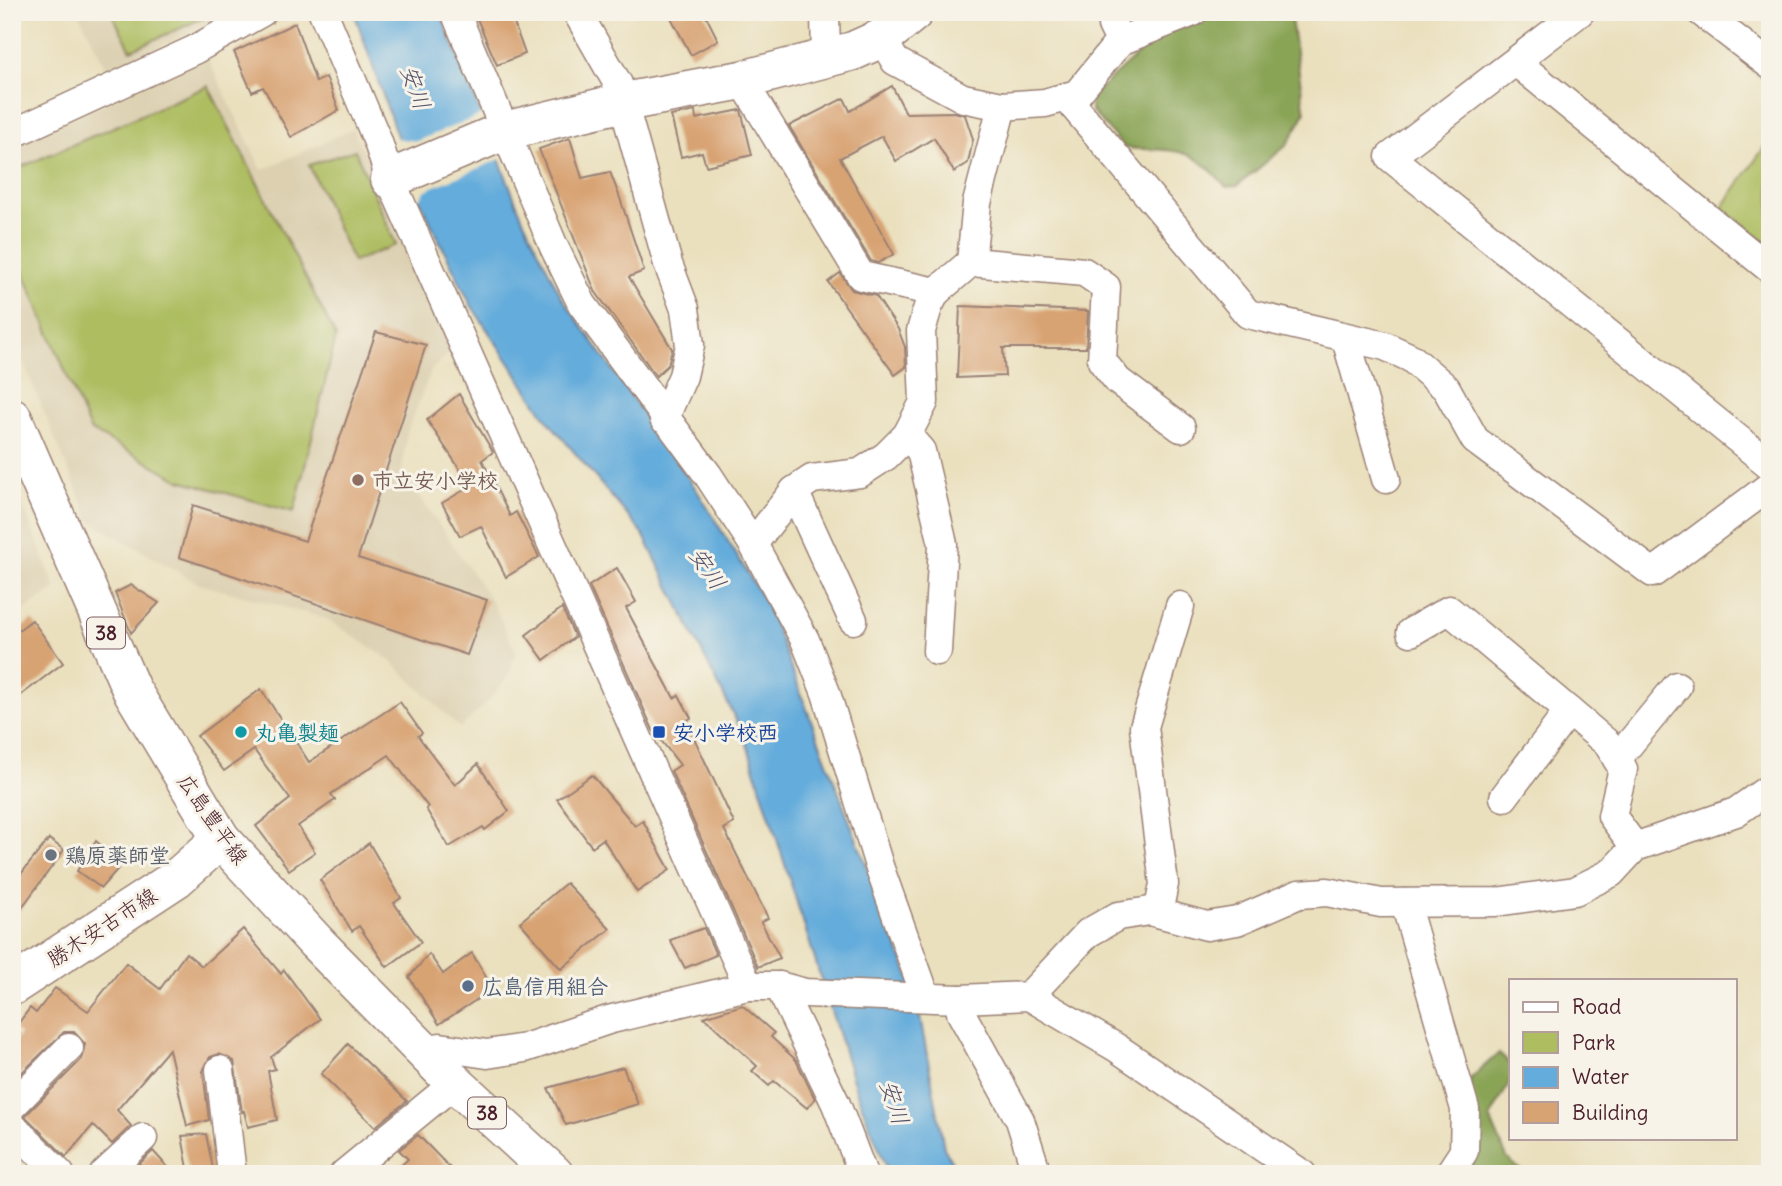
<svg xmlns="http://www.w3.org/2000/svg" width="1782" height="1186" font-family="Delius,'Klee One',sans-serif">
	<rect width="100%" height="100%" fill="#f7f3e8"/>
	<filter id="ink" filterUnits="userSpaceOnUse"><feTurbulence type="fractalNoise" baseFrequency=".0143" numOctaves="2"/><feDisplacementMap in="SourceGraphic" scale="14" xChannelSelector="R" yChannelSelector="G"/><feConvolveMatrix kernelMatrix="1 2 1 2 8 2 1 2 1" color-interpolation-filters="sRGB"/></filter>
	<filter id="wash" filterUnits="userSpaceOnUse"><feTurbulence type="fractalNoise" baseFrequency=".00686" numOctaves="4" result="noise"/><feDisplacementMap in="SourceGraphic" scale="28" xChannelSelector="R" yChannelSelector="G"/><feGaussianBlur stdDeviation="1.57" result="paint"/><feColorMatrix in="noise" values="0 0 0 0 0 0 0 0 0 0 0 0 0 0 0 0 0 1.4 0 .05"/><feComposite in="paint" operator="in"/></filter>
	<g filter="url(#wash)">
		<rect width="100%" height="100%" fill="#eae0be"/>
		<g fill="#dcd0b1">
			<path d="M78,12H219L221,17L108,72Z"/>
			<path d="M207,57L262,170L353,129L454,349L432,369L407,432L402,471L491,600L516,651L509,675L487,703L460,728L390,660L327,619L199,584L90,521L12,336V146Z"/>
			<path d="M12,478L56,589L12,618Z"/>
		</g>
		<g fill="#adbd60" stroke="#7c6e46" stroke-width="2">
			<path d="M111,12H209L210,15L131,50Z"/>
			<path d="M208,86L336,337L294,512L180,480L90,430L12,245V171Z"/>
			<path d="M1770,139V246L1722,208Z"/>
			<path d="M355,150L396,245L353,262L309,165Z"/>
		</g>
		<g fill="#8aa456" stroke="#6a6240" stroke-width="2">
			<path d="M1229,12H1290L1305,113L1287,145L1237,186L1226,187C1190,143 1176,152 1125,148L1091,110V97L1152,41L1178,28Z"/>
			<path d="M1499,1053L1511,1065V1080L1490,1118L1507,1158L1525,1174H1472L1470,1079Z"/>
		</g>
		<path fill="#64acdb" stroke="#576683" stroke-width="2" d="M354,12H440L523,219L561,296L696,489L767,605L916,995L944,1148L959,1174H889L858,1096L745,738L643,534L548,421L471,305L419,199Z"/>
		<path fill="#eae0be" d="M486,113L503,158L426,190L418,201L394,138L417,141Z"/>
		<g id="blocks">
			<g fill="#d8a373">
				<path d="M474,12H510L525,54L497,65Z"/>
				<path d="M668,12H704L718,40L691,55Z"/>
				<path d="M295,23L316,82L326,77L339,110L291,137L263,87L252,92L234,52Z"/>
				<path d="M892,86L906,113L954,112L965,115L973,139L968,163L954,172L934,138L896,161L882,136L840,158L894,254L878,263L871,261L789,126L844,98L850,111Z"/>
				<path d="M741,110L752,155L706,166L702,152L681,157L671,116L695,111L696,119Z"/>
				<path d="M570,138L582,178L610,172L620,198L644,271L629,277L672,349L668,365L656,376L595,291L539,149Z"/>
				<path d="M840,273L852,290L876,296L898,329L905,347L906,367L895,375L828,282Z"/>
				<path d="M960,306L1088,311L1086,348H1003L1005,376L957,378Z"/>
				<path d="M376,332L426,345L358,558L487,600L467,655L179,557L193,505L305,541Z"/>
				<path d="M459,394L493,452L482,460L510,516L516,512L539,557L506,577L481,526L460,536L442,503L471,486L427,420Z"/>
				<path d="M617,568L636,602L626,608L674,698L679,695L691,718L686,721L734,823L724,829L768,918L761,922L780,958L758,967L671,771L680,765L653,730L589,586Z"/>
				<path d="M131,585L159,603L131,633L115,593Z"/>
				<path d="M562,608L575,637L544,660L526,635Z"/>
				<path d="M32,620L63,663L12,702V635Z"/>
				<path d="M261,689L309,762L400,702L422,733L418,736L455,785L478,764L509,811L485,830L483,827L449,847L426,809L428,807L389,755L331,794L335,800L298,826L315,852L289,870L256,826L290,799L254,750L224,771L197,736Z"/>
				<path d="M592,775L635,826L643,821L670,870L637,892L603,839L592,847L557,799Z"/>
				<path d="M49,839L64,850L12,921V885Z"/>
				<path d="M96,841L122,864L101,888L77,871Z"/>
				<path d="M369,843L401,898L394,903L421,942L387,967L359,926L352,931L320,880Z"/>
				<path d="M566,883L610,929L561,969L520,922Z"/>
				<path d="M704,928L716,955L685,968L670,940Z"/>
				<path d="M243,929L281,974L284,970L320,1019L271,1057L275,1069L268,1071L277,1120L248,1127L244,1111L242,1112L234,1061L219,1054L210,1057L203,1071L209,1120L187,1126L169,1049L117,1110L131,1126L112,1144L93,1125L66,1157L25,1116L81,1060L85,1044L74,1032H64L12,1082V1046L20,1034L14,1029L30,1008L36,1013L55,988L88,1011L126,963L160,989L186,953L202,966Z"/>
				<path d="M472,953L493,989L439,1024L409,977L429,954L443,974Z"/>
				<path d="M742,1005L774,1033L771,1037L796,1060L815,1099L807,1108L774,1081L769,1086L752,1071L757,1066L704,1017Z"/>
				<path d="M348,1044L407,1101L375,1127L321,1074Z"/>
				<path d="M623,1067L638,1104L566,1125L548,1088Z"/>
				<path d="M206,1134L214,1174H189L182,1136Z"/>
				<path d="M418,1135L456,1174H392L408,1159L399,1150Z"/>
				<path d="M153,1151L174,1174H143L136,1167Z"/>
			</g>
		</g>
	</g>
	<g filter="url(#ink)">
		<use href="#blocks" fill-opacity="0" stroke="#9a8074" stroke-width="2"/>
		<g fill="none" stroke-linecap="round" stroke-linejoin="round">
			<g stroke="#9a8074" stroke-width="31">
				<g id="street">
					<path d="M323,12L378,142L390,179L748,986"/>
					<path d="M455,12L554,247L582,304L708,475L753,544L805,640L826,693L880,869L925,995"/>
					<path d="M577,12L618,84L668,264L685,309L690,345L683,376L664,419"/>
					<path d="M825,12L826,58"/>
					<path d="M1114,12L1112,25L1120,41"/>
					<path d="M1580,12L1390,157L1770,465"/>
					<path d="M1701,12L1770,65"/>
					<path d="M882,38L895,61L963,98L1002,106L1045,103L1077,94L1120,41L1193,12"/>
					<path d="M1516,62L1770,269"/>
					<path d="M742,80L861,276L936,292"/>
					<path d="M1066,97L1248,314L1385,346L1411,358L1446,388L1475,440L1653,573L1770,486"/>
					<path d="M12,134L194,50L262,12"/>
					<path d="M971,262L1084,272L1106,287L1102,361L1118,381L1181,428"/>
					<path d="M1346,339L1386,479"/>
					<path d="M907,435L921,451L943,544L937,651"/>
					<path d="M794,491L853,620"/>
					<path d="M753,544L794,491L812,479L860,473L886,456L907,435L924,402L921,331L928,307L936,292L971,262L977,203L1002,106"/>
					<path d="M1411,632L1449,610L1608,744L1623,769L1612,816L1635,847"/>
					<path d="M1617,759L1677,686"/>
					<path d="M1504,797L1569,711"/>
					<path d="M1405,903L1465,1109L1464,1151L1449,1174"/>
					<path d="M1158,913L1164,884L1144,727L1180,606"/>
					<path d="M779,986L836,1104L863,1174"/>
					<path d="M1029,996L1088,933L1118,916L1150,911L1207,926L1237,921L1299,894L1327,892L1381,903L1496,902L1575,891L1611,873L1635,847L1736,812L1770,788"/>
					<path d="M960,999L961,1013L1020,1120L1037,1174"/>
					<path d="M422,1050L440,1047L487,1054L525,1048L608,1020L748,986H779L805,993L960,999L1029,996L1117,1048L1302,1174"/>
					<path d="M220,1070L232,1174"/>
					<path d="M12,1106L69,1048"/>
					<path d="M12,1126L60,1174"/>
					<path d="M104,1174L143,1138"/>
					<path d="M344,1174L455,1083"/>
				</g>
			</g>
			<g stroke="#9a8074" stroke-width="41">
				<g id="secondary">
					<path d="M390,179L504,131L624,102L742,80L853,51L882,38L914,12"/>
					<path d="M12,986L177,878L221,839"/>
				</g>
			</g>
			<g stroke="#9a8074" stroke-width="41">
				<path id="primary" d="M12,417L131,689L221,839L316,942L455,1083L554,1174"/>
			</g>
			<use href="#street" stroke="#fff" stroke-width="28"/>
			<use href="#secondary" stroke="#fff" stroke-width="38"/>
			<use href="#primary" stroke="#fff" stroke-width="38"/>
		</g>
	</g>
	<circle fill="#8d6e63" stroke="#f7f3e8" stroke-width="2.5" cx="358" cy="480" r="7"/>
	<circle fill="#0f9aa8" stroke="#f7f3e8" stroke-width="2.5" cx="241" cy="732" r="7"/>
	<rect fill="#1a4fb4" stroke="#f7f3e8" stroke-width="2.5" x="652" y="725" width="14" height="14" rx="3.5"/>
	<circle fill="#6b7280" stroke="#f7f3e8" stroke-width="2.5" cx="51" cy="855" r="7"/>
	<circle fill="#5c6f8a" stroke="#f7f3e8" stroke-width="2.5" cx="468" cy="986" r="7"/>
	<g text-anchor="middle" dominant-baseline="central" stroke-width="6" stroke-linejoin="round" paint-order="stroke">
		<g fill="#f7f3e8" stroke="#7e5f64" stroke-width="2">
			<rect x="87" y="617.5" width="38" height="31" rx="5"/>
			<rect x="468" y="1097.5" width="38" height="31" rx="5"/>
		</g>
		<g font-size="19" font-weight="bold" fill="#4a1f2b">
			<text x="106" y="633">38</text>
			<text x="487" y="1113">38</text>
		</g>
		<g font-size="21" font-weight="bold" fill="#785e54" stroke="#f7f3e8" text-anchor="start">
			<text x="372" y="480">市立安小学校</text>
		</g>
		<g font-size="21" font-weight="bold" fill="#0d838f" stroke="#f7f3e8" text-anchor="start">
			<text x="255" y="732">丸亀製麺</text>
		</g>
		<g font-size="21" font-weight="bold" fill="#164399" stroke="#f7f3e8" text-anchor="start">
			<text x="673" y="732">安小学校西</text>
		</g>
		<g font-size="21" fill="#4a1f2b" stroke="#f7f3e8">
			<text transform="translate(213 819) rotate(55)">広島豊平線</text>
			<text transform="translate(102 927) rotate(-33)">勝木安古市線</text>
		</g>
		<g font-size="21" font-weight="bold" fill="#5b616d" stroke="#f7f3e8" text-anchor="start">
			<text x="65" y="855">鶏原薬師堂</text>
		</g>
		<g font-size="21" font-weight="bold" fill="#4e5e75" stroke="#f7f3e8" text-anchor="start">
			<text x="482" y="986">広島信用組合</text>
		</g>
		<g font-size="23" font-style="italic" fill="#535069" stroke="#f7f3e8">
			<text transform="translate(416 87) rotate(70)">安川</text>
			<text transform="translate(708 568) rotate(56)">安川</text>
			<text transform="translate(895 1102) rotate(72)">安川</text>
		</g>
	</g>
	<rect width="1782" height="1186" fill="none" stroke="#f7f3e8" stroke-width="42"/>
	<rect x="1509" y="979" width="228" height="161" fill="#f7f3e8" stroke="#b29e9c" stroke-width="2"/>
	<rect x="1523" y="1002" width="35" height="10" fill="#ffffff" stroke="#b29e9c" stroke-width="2"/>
	<text x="1572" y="1014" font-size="21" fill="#4a1f2b">Road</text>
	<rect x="1523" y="1032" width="35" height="21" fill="#adbd60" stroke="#b29e9c" stroke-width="2"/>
	<text x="1572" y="1050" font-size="21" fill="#4a1f2b">Park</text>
	<rect x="1523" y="1067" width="35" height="21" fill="#64acdb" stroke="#b29e9c" stroke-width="2"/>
	<text x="1572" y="1084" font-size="21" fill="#4a1f2b">Water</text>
	<rect x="1523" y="1102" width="35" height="21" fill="#d8a373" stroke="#b29e9c" stroke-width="2"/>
	<text x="1572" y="1120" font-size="21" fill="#4a1f2b">Building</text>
</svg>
